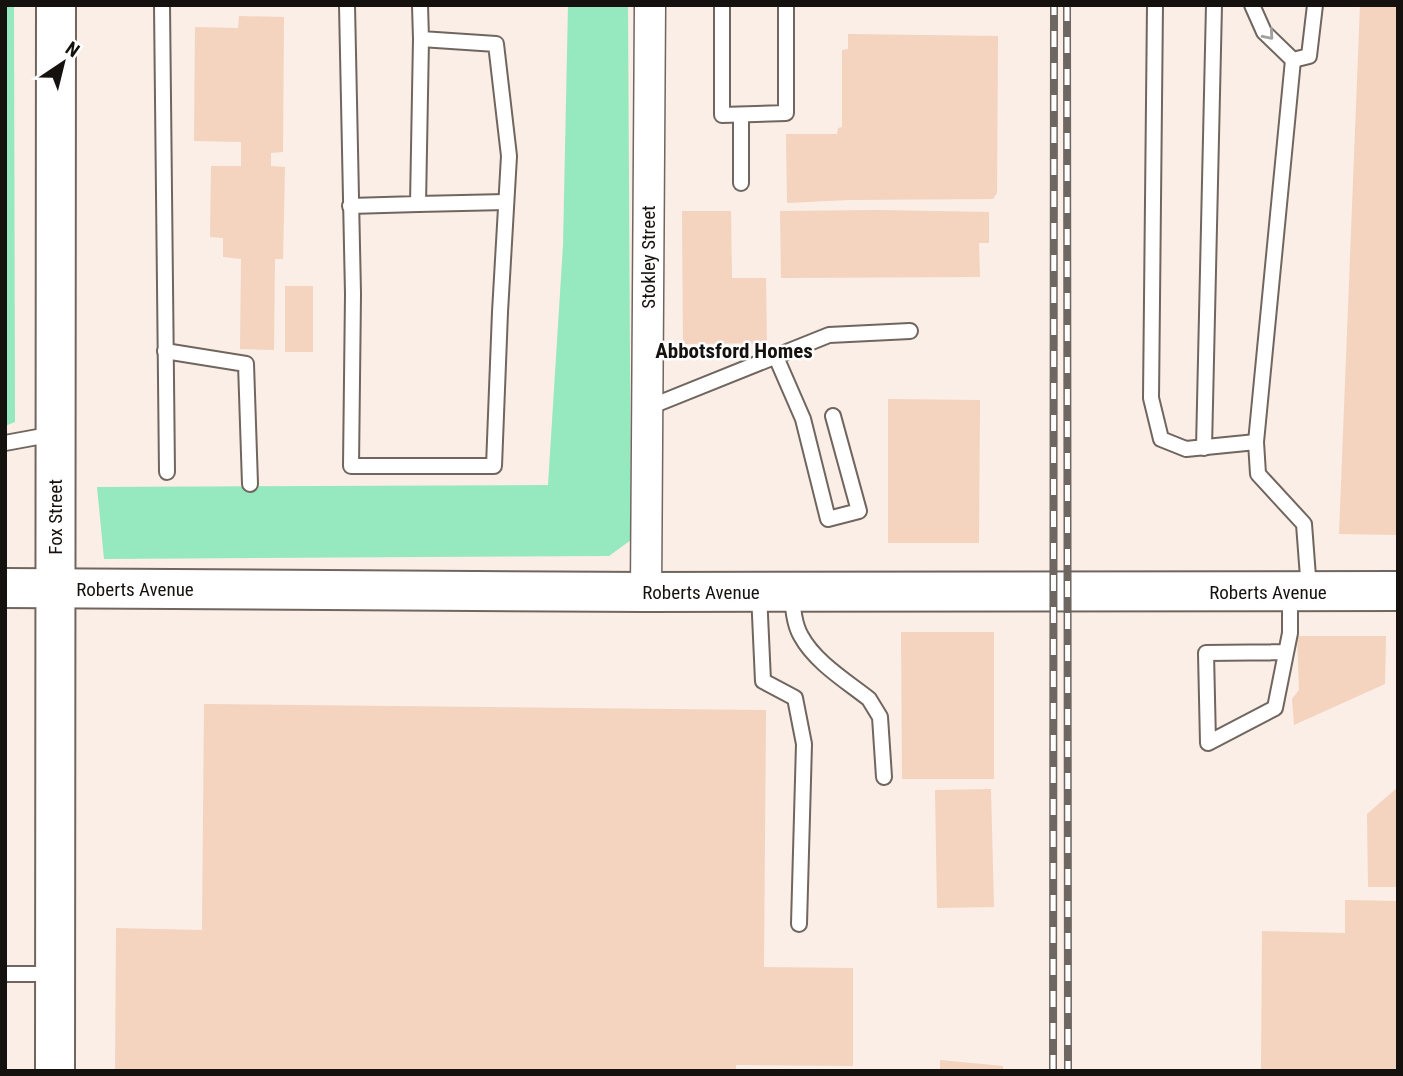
<svg xmlns="http://www.w3.org/2000/svg" width="1403" height="1076" font-family="'Roboto Condensed',sans-serif">
	<rect width="100%" height="100%" fill="#faeee6"/>
	<g fill="#96e8be">
		<path d="M5,5H14L15,422L5,426Z"/>
		<path d="M568,5H628L631,540L609,556L104,559L97,487L548,485L563,245Z"/>
	</g>
	<g fill="#f4d3bf">
		<path d="M1360,5H1398V535L1339,534Z"/>
		<path d="M239,16L284,17L283,152L271,153V166L285,167L283,259H275L274,350L240,349L241,259L223,257V238L210,237L211,166H241V142L194,141L195,27L238,28Z"/>
		<path d="M848,34L998,36L997,193L993,199L849,200L787,203L786,134H837L838,128L842,127V50L848,49Z"/>
		<path d="M879,210L989,212V243H979L980,277L781,278L780,211Z"/>
		<path d="M682,211H731L732,278H766L767,343L683,344Z"/>
		<rect x="285" y="286" width="28" height="66"/>
		<path d="M888,399L980,400L979,543H888Z"/>
		<path d="M901,632H994V779H902Z"/>
		<path d="M1297,636H1386L1385,684L1294,725L1292,699L1299,690Z"/>
		<path d="M204,704L766,710L764,967L853,968V1066L736,1065V1071H115L116,928L202,930Z"/>
		<path d="M1398,787V887H1368L1367,814Z"/>
		<path d="M991,789L994,907L937,908L935,790Z"/>
		<path d="M1345,900L1398,901V1071H1261L1262,931L1345,933Z"/>
		<path d="M940,1060L1003,1066V1071H940Z"/>
	</g>
	<g fill="none" stroke-linecap="round" stroke-linejoin="round">
		<g stroke="#70665f" stroke-width="18">
			<g id="lane">
				<path d="M162,5L167,472"/>
				<path d="M347,5L353,294L351,466H494L500,312L509,156L496,44L421,39L420,5"/>
				<path d="M722,5V115L786,113V5"/>
				<path d="M1155,5L1151,398L1161,439L1186,449L1256,442"/>
				<path d="M1252,5L1264,32L1293,60"/>
				<path d="M1293,60L1256,442L1258,474L1304,524L1309,590"/>
				<path d="M1293,60L1309,56L1315,5"/>
				<path d="M741,115V183"/>
				<path d="M418,204L506,202"/>
				<path d="M350,206L418,204L421,39"/>
				<path d="M165,351L246,364L250,484"/>
				<path d="M776,357L803,419L828,519L859,511L833,416"/>
				<path d="M647,408L829,335L910,331"/>
				<path d="M5,443L54,434"/>
				<path d="M1204,448L1214,5"/>
				<path d="M759,593L763,681L795,698L804,744L799,924"/>
				<path d="M792,594C793,608 794,624 801,636C815,662 846,681 869,699L880,717L884,777"/>
				<path d="M1286,652L1206,653L1208,743L1275,708L1290,633V593"/>
				<path d="M5,974H53"/>
			</g>
		</g>
		<g stroke="#70665f" stroke-width="33">
			<path id="street" d="M646,592L650,5"/>
		</g>
		<g stroke="#70665f" stroke-width="42">
			<g id="secondary">
				<path d="M5,588L646,592L1398,591"/>
				<path d="M55,1071L56,5"/>
			</g>
		</g>
		<use href="#lane" stroke="#fff" stroke-width="14"/>
		<use href="#street" stroke="#fff" stroke-width="30"/>
		<use href="#secondary" stroke="#fff" stroke-width="38"/>
		<g stroke="#6d6661" stroke-width="8">
			<g id="rail">
				<path d="M1067,5L1068,1071"/>
				<path d="M1053,1071L1054,5"/>
			</g>
		</g>
		<use href="#rail" stroke="#fefefe" stroke-width="5" stroke-dasharray="16" stroke-linecap="butt"/>
	</g>
	<defs><path id="oneway-chevron" d="M-2-3.5L2.5 0L-2 3.5" fill="none" stroke-width="1.6" stroke-linecap="round" stroke-linejoin="round" transform="scale(1.75)"/></defs>
	<use stroke="#a1a09f" href="#oneway-chevron" transform="translate(1269 35) rotate(49)"/>
	<g text-anchor="middle" dominant-baseline="central" stroke-width="5" stroke-linejoin="round" paint-order="stroke">
		<g font-size="19" fill="#15110e" stroke="#fefefe">
			<text transform="translate(648 257) rotate(-90)">Stokley Street</text>
			<text transform="translate(55 517) rotate(-90)">Fox Street</text>
			<text x="135" y="589">Roberts Avenue</text>
			<text x="701" y="592">Roberts Avenue</text>
			<text x="1268" y="592">Roberts Avenue</text>
		</g>
		<g font-size="21" font-weight="bold" fill="#15110e" stroke="#fefefe">
			<text x="734" y="351">Abbotsford Homes</text>
		</g>
	</g>
	<rect width="1403" height="1076" fill="none" stroke="#15110e" stroke-width="14"/>
	<g transform="translate(63 63) rotate(35)" stroke="#fefefe" stroke-width="5" paint-order="stroke">
	<path d="M0-5L12 26L0 18L-12 26Z" fill="#15110e"/>
	<text y="-10" font-size="19" font-weight="bold" text-anchor="middle" fill="#15110e">N</text>
	</g>
</svg>
